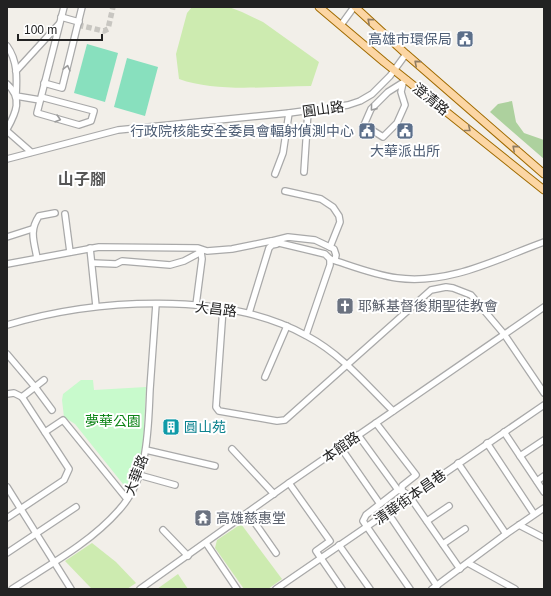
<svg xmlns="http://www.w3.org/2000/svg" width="551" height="596" font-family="Arial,'Noto Sans TC',sans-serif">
	<rect width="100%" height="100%" fill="#f2efe9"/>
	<g fill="#cdebb0">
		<path d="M192,7H229L242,12L263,22L319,62L311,86C269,86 218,93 179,79L176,54L187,13Z"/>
		<path d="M241,524L282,579L268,589H244L215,548L217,540Z"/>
		<path d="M92,543L116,562L136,583L127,589H92L90,587L65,561Z"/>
		<path d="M178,574L188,589H157Z"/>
	</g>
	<path fill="#add19e" d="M512,101L516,122L524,133L544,140V159L490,112L498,104Z"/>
	<path fill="#c8facc" d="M81,380H93L94,390L146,387L143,450L127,489L75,424L64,417L62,400L63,394Z"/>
	<g fill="#88e0be">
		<path d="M87,44L118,53L105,102L74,93Z"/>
		<path d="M127,58L158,67L145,116L114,107Z"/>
	</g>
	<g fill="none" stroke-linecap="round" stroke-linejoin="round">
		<path stroke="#c8c6c1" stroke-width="5.5" stroke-dasharray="5.5 3" stroke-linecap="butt" d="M78,25L104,31L108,29L113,7"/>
		<g stroke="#a9a9a9" stroke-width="8">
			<g id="minor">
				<path d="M61,17L79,22"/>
				<path d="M341,25L354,7"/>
				<path d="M7,46C18,61 17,79 16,96L40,100"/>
				<path d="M16,71L59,24"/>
				<path d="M44,83L62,88L82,7"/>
				<path d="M403,83L401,92L405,105L397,123L383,137L364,125L371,109L388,92L407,80"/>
				<path d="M7,84C23,98 16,113 7,129"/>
				<path d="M41,97L94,111L91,121L79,125L37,113L64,7"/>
				<path d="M7,131L31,152"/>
				<path d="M7,159L118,130L289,113L348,105L360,101L372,94L390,76L406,54"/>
				<path d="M304,172L308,111"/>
				<path d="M275,174L283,153L289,113"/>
				<path d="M285,191L321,199L333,207L339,216L340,222L330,247"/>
				<path d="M65,214L70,252"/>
				<path d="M7,237L32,229"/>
				<path d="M272,241L288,237L315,240L334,249L336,255L335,260"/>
				<path d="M90,248L96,306"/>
				<path d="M37,258C34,241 29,231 39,216L55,213"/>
				<path d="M92,263L116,264L122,261L170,265L184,261L201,252"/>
				<path d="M7,264L99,247L198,248L207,251L232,249L271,241L325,254L330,259C352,266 374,275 397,278C449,285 497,259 544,242"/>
				<path d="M196,305L202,259L201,252L199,250"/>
				<path d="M223,308L216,407L219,411L277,421L285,420L431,290L446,287L453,288L471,295L504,334L544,393"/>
				<path d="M249,313L269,248L272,245L277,244"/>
				<path d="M7,325C94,299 225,290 307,336C341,354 366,384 393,411"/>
				<path d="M306,335L330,265V259"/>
				<path d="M7,354L35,387L52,410"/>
				<path d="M265,377L287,326"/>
				<path d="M7,394L14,393L22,397L69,469L64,480L7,518"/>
				<path d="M22,397L44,380"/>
				<path d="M376,423L416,475L402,486V491"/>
				<path d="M45,432L63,420L127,499"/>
				<path d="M504,432L544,492"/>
				<path d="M358,435L398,490"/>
				<path d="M487,443L534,514"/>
				<path d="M341,448L380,504"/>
				<path d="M232,449L274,494"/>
				<path d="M146,450L215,466"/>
				<path d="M520,456L544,440"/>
				<path d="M458,463L506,534"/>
				<path d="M139,475L175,485"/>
				<path d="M537,481L544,476"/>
				<path d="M289,483L330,541L316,551L342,589"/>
				<path d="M7,487L71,589"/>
				<path d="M248,513L276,553"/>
				<path d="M388,513L437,586"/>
				<path d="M427,521L449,506"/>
				<path d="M519,525L544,538"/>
				<path d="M163,530L188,556"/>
				<path d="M206,543L237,589"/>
				<path d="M443,544L465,529"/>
				<path d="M339,545L370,589"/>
				<path d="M7,553L76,507"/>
				<path d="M468,563L515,589"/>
				<path d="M12,589C49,565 90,543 119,510C149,477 148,430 150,389C152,361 154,332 156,304"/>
				<path d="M140,589L289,483L544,307"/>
				<path d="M276,589L544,405"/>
				<path d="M410,589L363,521L366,515L398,490L404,492L410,497L460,569"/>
				<path d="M432,589L506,534L544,508"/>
			</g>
		</g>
		<g stroke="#a06b00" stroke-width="9">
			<g id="major">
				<path d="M319,7L384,62L544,190"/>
				<path d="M355,7L406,54L544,174"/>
			</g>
		</g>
		<use href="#minor" stroke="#fff" stroke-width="5.5"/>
		<use href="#major" stroke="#fcd6a4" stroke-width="7"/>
	</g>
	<defs><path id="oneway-chevron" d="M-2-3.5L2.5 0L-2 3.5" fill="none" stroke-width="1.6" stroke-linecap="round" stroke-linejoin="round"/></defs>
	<g stroke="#8f7c63">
		<use href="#oneway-chevron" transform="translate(370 21) rotate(-138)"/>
		<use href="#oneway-chevron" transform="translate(417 63) rotate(-139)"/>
		<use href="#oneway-chevron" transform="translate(468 129) rotate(39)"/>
		<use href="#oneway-chevron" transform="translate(515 148) rotate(-139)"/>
	</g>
	<g stroke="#9c9c9c">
		<use href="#oneway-chevron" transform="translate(67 68) rotate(-76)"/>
		<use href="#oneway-chevron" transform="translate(373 108) rotate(129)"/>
		<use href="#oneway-chevron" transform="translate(58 119) rotate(16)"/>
	</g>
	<defs>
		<g id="civic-square" transform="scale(0.9)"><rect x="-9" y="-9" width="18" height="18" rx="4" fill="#5c6f8a" stroke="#fff"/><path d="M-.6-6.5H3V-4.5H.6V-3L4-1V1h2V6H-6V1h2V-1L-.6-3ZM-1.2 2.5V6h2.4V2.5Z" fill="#fff"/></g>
		<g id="church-square" transform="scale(0.9)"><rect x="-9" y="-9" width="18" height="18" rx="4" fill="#6b7280" stroke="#fff"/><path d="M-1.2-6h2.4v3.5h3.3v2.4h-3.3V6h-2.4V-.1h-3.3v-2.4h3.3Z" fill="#fff"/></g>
		<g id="building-square" transform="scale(0.9)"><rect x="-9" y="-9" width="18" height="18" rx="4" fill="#0f9aa8" stroke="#fff"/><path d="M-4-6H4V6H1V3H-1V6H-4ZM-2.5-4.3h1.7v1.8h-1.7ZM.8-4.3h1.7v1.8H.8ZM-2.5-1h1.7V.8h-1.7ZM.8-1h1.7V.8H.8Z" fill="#fff"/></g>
		<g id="temple-square" transform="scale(0.9)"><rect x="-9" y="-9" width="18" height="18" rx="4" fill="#6b7280" stroke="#fff"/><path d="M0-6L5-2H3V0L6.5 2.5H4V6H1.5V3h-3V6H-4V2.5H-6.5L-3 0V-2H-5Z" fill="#fff"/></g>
	</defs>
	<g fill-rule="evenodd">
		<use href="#civic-square" x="465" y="39"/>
		<use href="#civic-square" x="367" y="131"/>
		<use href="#civic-square" x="405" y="131"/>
		<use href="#church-square" x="345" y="306"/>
		<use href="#building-square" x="171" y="427"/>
		<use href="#temple-square" x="203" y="518"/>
	</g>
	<g text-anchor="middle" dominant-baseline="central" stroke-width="4" stroke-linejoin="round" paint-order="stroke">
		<g font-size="14" fill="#4e5e75" stroke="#fff" text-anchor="end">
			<text x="452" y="39">高雄市環保局</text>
			<text x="354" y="131">行政院核能安全委員會輻射偵測中心</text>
			<text x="405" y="151" text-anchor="middle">大華派出所</text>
		</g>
		<g font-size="14" fill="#222" stroke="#fff">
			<text transform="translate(431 99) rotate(39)">澄清路</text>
			<text transform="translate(323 109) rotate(-8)">圓山路</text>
			<text transform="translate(216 309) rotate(7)">大昌路</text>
			<text transform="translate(341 447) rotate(-35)">本館路</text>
			<text transform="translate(136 475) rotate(-69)">大華路</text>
			<text transform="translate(410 497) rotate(-35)">清華街本昌巷</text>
		</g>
		<g font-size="14" fill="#5b616d" stroke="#fff" text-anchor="start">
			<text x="358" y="306">耶穌基督後期聖徒教會</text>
			<text x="216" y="518">高雄慈惠堂</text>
		</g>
		<g font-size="14" fill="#0c8416" stroke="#fff">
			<text x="113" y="421">夢華公園</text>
		</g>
		<g font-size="14" fill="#0d838f" stroke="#fff" text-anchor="start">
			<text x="184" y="427">圓山苑</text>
		</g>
		<g font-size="16" font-weight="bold" fill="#555" stroke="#fff">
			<text x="82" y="179">山子腳</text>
		</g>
	</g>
	<rect width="551" height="596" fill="none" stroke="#222222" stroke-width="16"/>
	<path d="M18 34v6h84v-6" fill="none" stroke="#222222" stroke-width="2"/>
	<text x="24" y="34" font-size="12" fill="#222222" stroke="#ffffff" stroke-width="3" paint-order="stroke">100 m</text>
</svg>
